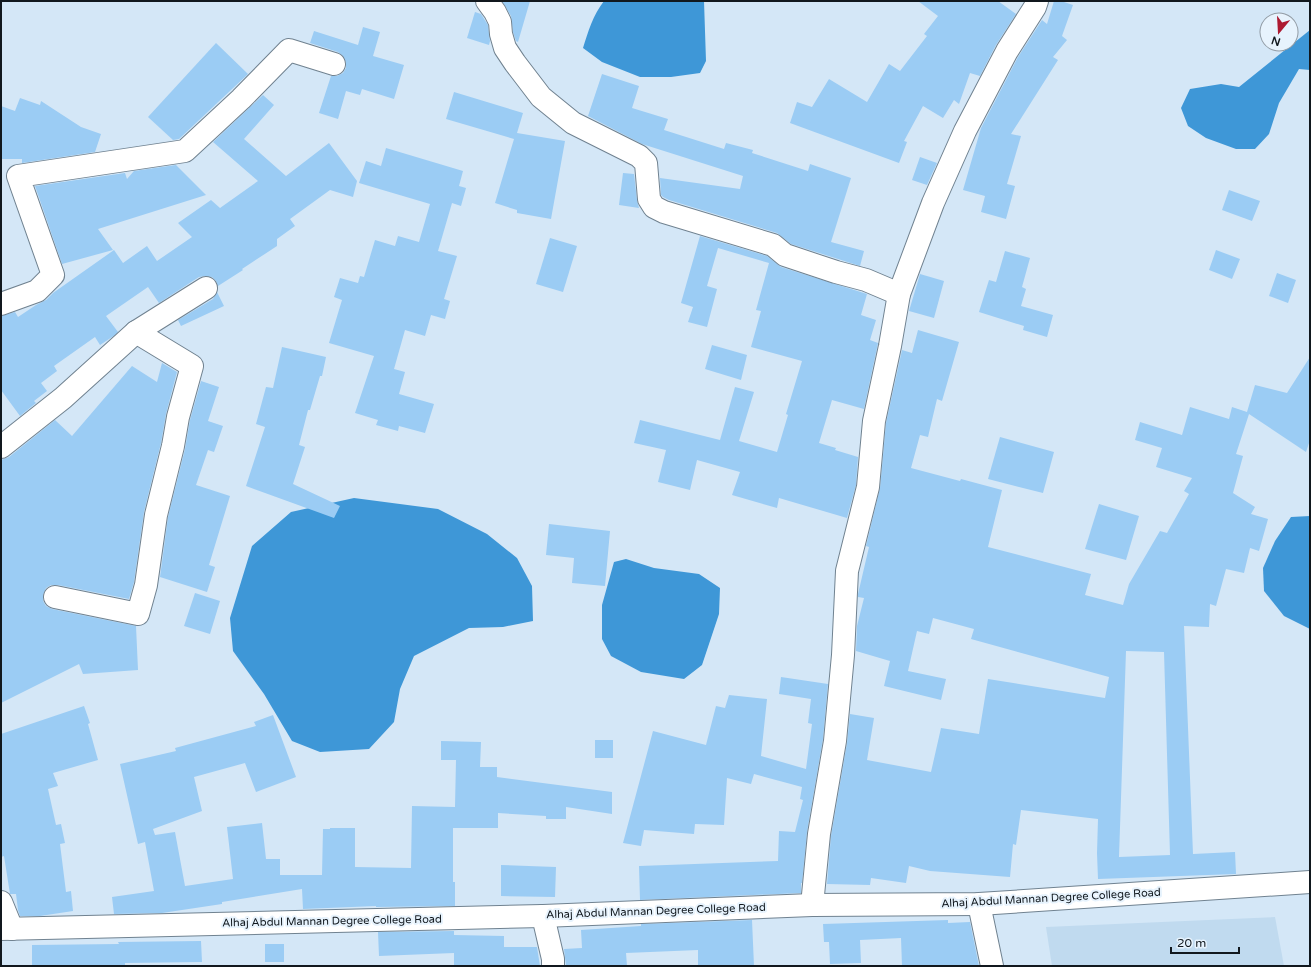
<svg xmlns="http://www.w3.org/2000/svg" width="1311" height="967" font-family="'Varela Round',sans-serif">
	<rect width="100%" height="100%" fill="#d4e7f7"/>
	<path fill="#c0daef" d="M1275,917L1284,966H1052L1046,927Z"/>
	<g fill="#3e97d7">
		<path d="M604,1H704L706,61L700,73L671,77H640L602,62L583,48C588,32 593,15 604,1Z"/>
		<path d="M1310,30V70L1299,69L1279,103L1269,134L1255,149H1236L1206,138L1188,126L1181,108L1190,89L1221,84L1239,87Z"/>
		<path d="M354,498L438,509L487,534L517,558L532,586L533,621L503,627L469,628L414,656L400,689L394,722L369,749L320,752L292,741L264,694L233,651L230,618L252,546L291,512Z"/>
		<path d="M1310,516V629L1284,616L1264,591L1263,568L1275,541L1291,517Z"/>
		<path d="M626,559L654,568L699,574L720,588L719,614L702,665L684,679L641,672L611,656L602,639V605L614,562Z"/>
	</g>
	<g fill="#9bccf4" fill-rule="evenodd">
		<path d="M502,1H530L518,42L516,41L513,32L511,16Z"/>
		<path d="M918,1H998L1016,14L996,45L980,76L970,73L959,104L954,100L943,118L923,106L904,141L907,142L899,163L790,123L797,102L812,107L829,79L867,102L889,64L900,71L927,36L924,34L938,16Z"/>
		<path d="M1054,1H1061L1073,5L1062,36L1067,40L1053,57L1058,60L1011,134L1021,136L1007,184L1015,186L1006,219L981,212L985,196L963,190L981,128L1018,57L1042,20L1047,24Z"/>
		<path d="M475,12L481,14L488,25L490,41L489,45L467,38Z"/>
		<path d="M363,27L380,32L373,56L404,65L394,99L362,89L360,95L346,91L338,119L319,113L331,76H337L343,73L346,68V62L343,56L338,52L310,43L314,31L358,45Z"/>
		<path d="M216,43L248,74L179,139L173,140L148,117Z"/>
		<path d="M602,74L639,86L632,108L668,119L664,130L724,149L726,143L753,150L752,153L808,171L810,164L851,178L831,242L864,251L860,266L791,244L777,233L669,200L663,197L661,195L660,178L740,189L743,176L642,144L588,116Z"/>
		<path d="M454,92L523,113L517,133L565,141L551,219L517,213V210L495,203L514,139L446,119Z"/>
		<path d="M263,95L274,105L244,139L286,176L329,143L357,181L353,197L330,190L290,219L295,226L277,239V246L242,269L243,270L218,286L216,281L212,277L205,276L199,277L159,303L148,287L106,316L118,332L115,335L100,345L95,337L54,366L57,371L41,383L47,391L34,401L36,403L20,416L1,390V316L15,312L18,317L36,305L46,300L53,293L114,250L123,263L147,246L157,261L192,237L178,223L211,200L220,208L258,181L213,142Z"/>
		<path d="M20,98L40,105L41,101L81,127L101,134L95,152L22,163V159H1V106L15,111Z"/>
		<path d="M386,148L463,171L459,186L466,188L461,206L452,203L438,251L457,256L444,299L450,301L445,319L431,315L425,336L405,330L394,369L405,372L399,394L434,404L425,433L399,426L398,431L376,425L378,420L355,413L374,356L329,343L342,300L334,297L340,278L358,283L360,276L364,277L375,240L395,246L398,236L419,242L430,204L359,183L366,161L381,166Z"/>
		<path d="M920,157L937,163L927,185L912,180Z"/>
		<path d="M176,165L206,195L98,229L113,250L62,264L35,186L125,173L127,179L134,171Z"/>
		<path d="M623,173L634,174L637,200L639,208L619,205Z"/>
		<path d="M1229,190L1260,201L1252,221L1222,210Z"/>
		<path d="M700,236L767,256L781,267L867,294L861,315L876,320L870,340L878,343L864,409L832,400L819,443L836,448L835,450L858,457L856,485L847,518L779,498L777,508L732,495L740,472L697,460L690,490L658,482L666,450L634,443L640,420L720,440L735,387L754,392L739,441L777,452L788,415L786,414L802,361L751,347L761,311L756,310L769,263L718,248L707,286L717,289L707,327L688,322L693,307L681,303Z"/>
		<path d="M550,238L577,246L563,292L536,284Z"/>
		<path d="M1216,250L1240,259L1232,279L1209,270Z"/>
		<path d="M1005,251L1030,258L1022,287L1026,289L1021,306L1053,315L1047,337L1023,330L1024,326L979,312L989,280L996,282Z"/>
		<path d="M1277,273L1296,280L1288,303L1269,296Z"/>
		<path d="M920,274L944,281L934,318L909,311Z"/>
		<path d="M217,292L224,306L181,326L178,320L213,299Z"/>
		<path d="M918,330L959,342L942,401L937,399L928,437L920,435L911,468L960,481L961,479L1002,490L988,547L1091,574L1085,595L1123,605L1129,584L1160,531L1167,533L1189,494L1184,491L1192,478L1156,467L1162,448L1135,440L1140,422L1182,435L1190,407L1229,419L1232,407L1247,412L1255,385L1287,393L1310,357V440L1306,452L1249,414L1236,454L1243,456L1233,493L1255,507L1251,514L1268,519L1259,551L1250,548L1244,573L1226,569L1216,606L1210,604L1209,627L1184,626L1193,854L1235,852L1236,874L1098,879L1097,853L1098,819L1021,810L1016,845L1013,844L1010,877L930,871L909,866L906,883L871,878L870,885L827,884L831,836L847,743L850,714L874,718L867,760L931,772L941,728L979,734L988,679L1105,698L1109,677L971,639L974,629L933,618L929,634L917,631L908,671L946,679L941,700L884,686L890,661L856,651L857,626L864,598L858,597V594L869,547L866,546L880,488L886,423L902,350L912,353ZM1126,651L1164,652L1170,855L1119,857Z"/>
		<path d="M712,345L747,355L741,380L705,369Z"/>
		<path d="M282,347L326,357L322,376H320L310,410H308L299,445L305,447L293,484L340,506L334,518L246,486L265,427L256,424L266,387L273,388Z"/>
		<path d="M162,363L177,372L166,414L161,443L144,512L134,582L129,599L58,585H51L46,588L43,595V601L46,606L52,609L136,626L138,670L83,674L79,664L1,703V460L9,457L55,420L72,436L132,366L157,382Z"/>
		<path d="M201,381L219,387L208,421L223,426L214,452L208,450L196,485L230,496L209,565L215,567L207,592L160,577L168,517L185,449L190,420Z"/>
		<path d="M1000,437L1054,452L1043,493L988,479Z"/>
		<path d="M1099,504L1139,516L1126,560L1085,549Z"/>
		<path d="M549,524L610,531L605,586L572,583L574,558L546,555Z"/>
		<path d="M195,593L220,601L210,634L184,626Z"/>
		<path d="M781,677L828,684L823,739L807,832L802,883H801V893L640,900L639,866L778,861L779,831L795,832L803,800L800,799L802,787L754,774L751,784L727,778L724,825L695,824L694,834L644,830L641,846L623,843L653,731L706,745L716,706L725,708L729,695L767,699L761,756L806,769L812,724L808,723L811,699L779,694Z"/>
		<path d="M84,706L90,723L88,724L98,760L53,773L58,786L48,789L56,825L61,824L65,843L60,844L66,892L71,891L73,911L40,916H20L18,910L16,894H10L4,856L1,857V734Z"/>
		<path d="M273,715L296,777L256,792L245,763L194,777L202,811L153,829L155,835L175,832L185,886L233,879L227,827L262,823L266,859H280V875H322L323,829H330V828H355V867L411,868L412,806L455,807L456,760H441V741L481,742L480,767H497V777L612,792V814L566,807V819H546V816L498,813V828H453V882H455V906L376,907V906L303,909L302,889L222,902V904L162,913L114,914L112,897L154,891L145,842L138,844L120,764L176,751L175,748L256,726L254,722Z"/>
		<rect x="595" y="740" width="18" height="18"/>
		<path d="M501,865L556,867L555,897L501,896Z"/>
		<path d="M752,920L754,966H698V950L626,953L627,966H566L564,949L582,948L581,930L641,926V924Z"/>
		<path d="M948,920V923L970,922L979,966H902L901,938L860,940L861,963L830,964L829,942H824L823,924Z"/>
		<path d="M454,931V935L504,936V947H537L540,966H454V953L379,956L378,932Z"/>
		<path d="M201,941L202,962L125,963V966H32V945L119,944L118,942Z"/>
		<rect x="265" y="944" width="19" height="18"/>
	</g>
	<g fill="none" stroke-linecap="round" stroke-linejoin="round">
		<g stroke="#708290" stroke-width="24">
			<g id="street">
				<path d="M487,1L495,12L500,22L501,34L505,48L515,63L541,97L573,123L639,156L646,163L649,199L654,207L664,212L773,245L785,255L836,272L866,280L899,294"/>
				<path d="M1,304L37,291L53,275L18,176L185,151L241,99L289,50L334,64"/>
				<path d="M1,447L63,398L136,332L206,288"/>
				<path d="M55,597L138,614L146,585L156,515L173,446L178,417L192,366L136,332"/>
				<path d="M1,902L12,929"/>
				<path d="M979,904L992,966"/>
				<path d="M812,905L819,834L835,741L843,655L847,571L868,487L874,421L890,346L899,294L933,203L965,131L1007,51L1035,7L1037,1"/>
				<path d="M543,916L553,959V966"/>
			</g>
		</g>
		<g stroke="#708290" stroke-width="24">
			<path id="secondary" d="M1,929L543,916L812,905L979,904L1310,882"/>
		</g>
		<use href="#street" stroke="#fff" stroke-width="22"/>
		<use href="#secondary" stroke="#fff" stroke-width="22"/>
	</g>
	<g text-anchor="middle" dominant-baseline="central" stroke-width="4" stroke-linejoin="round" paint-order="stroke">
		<g font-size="11" fill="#11181e" stroke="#e7f3fd">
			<text transform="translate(1051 898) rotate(-3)">Alhaj Abdul Mannan Degree College Road</text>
			<text transform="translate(656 911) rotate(-2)">Alhaj Abdul Mannan Degree College Road</text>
			<text transform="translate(332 921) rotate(-1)">Alhaj Abdul Mannan Degree College Road</text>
		</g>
	</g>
	<rect width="1311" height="967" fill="none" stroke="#11181e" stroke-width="4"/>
	<g transform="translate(1279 32) rotate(198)"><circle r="19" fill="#e7f3fd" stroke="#919ba4"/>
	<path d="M0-3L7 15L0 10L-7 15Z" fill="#ad1931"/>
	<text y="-6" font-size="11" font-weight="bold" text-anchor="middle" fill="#11181e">N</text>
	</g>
	<path d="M1171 947v6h68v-6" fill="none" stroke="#11181e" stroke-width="2"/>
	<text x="1177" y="947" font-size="12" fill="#11181e" stroke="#e7f3fd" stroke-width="3" paint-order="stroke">20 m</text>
</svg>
